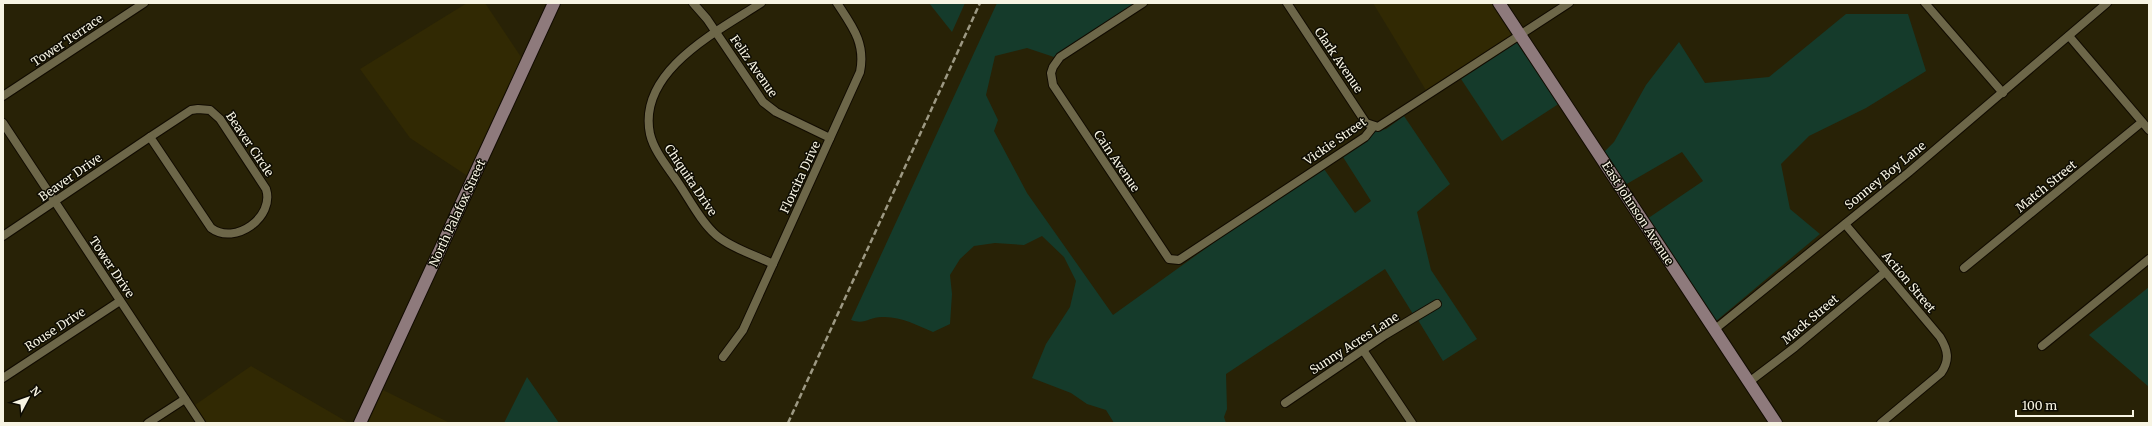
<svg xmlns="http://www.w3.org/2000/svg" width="2152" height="426" font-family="Merriweather,serif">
	<rect width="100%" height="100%" fill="#282206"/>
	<g fill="#312903">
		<path d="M467,3H485L523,60L469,177L410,138L360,69Z"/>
		<path d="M1373,3H1494L1514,34L1427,92Z"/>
		<path d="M251,366L349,423H207L195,405Z"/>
		<path d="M383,390L450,423H368Z"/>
	</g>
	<g fill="#153b2b">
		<path d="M929,3H965L952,32Z"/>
		<path d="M997,3H1135L1054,57L1027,48L995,56L986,95L998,120L994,131L1027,193L1113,315L1216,241L1324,169L1355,213L1371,201L1343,157L1367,141L1375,131L1386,129L1404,116L1450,184L1417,212L1431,270L1477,339L1443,361L1418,320L1442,305L1439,299L1413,314L1385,269L1226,374L1227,409L1224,417L1226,423H1114L1106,410L1087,404L1071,393L1032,378L1046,344L1070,307L1076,281L1064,257L1042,236L1024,245L995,243L974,246L960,259L950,275L952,294L950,324L933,332C917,325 900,316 882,317C869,317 865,325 851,320Z"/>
		<path d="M1846,14H1908L1926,71L1866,108L1809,136L1781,164L1790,209L1820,234L1715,322L1647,219L1703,181L1682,152L1625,185L1603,153L1614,142L1646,85L1679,42L1705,83L1769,77Z"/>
		<path d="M1519,41L1560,103L1502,141L1461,79Z"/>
		<path d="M2149,287V387L2089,335Z"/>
		<path d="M527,377L559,423H504Z"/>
	</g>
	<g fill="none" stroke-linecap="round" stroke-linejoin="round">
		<g stroke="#110b00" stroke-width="10">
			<g id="street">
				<path d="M693,3L707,19L763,102L776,112L830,138"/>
				<path d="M761,3C718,31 637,71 650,134C654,151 667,166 677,181C689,198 700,221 716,235C731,248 755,255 773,264"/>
				<path d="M1143,3L1060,57L1053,67L1051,73L1053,85L1169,259L1179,260L1365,137L1373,127"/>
				<path d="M1287,3L1366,123L1378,127L1569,3"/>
				<path d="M1925,3L2003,93"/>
				<path d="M2069,36L2149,130"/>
				<path d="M3,96L144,3"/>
				<path d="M198,109L210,110L220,119L266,189C275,217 235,246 211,228L150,137L191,110Z"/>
				<path d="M3,123L201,423"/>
				<path d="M1845,224L1940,337C1948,350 1950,360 1941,373L1881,423"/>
				<path d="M3,236L150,137"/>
				<path d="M1964,268L2142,122"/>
				<path d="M1714,330L1909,172L2107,3"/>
				<path d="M2042,346L2149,259"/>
				<path d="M1363,350L1412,423"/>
				<path d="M723,357L743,330L860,72C866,43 852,26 837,3"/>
				<path d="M3,378L120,301"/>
				<path d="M1749,382L1795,347L1885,272"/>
				<path d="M1285,403L1385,335L1437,304"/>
				<path d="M148,423L185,399"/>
			</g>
		</g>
		<g stroke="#110b00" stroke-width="14">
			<g id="secondary">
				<path d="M1499,3L1776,423"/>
				<path d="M360,423L554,3"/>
			</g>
		</g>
		<use href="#street" stroke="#6d6749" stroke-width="8"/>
		<use href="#secondary" stroke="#8e7a7c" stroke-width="12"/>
		<path stroke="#9d9983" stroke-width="2.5" stroke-dasharray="6 3" stroke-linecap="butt" d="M788,423L980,3"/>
	</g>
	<g text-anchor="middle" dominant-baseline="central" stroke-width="3" stroke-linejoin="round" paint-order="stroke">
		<g font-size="12" fill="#f7f4e3" stroke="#0e0c03">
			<text transform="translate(67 40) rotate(-34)">Tower Terrace</text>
			<text transform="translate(1339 60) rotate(56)">Clark Avenue</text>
			<text transform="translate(754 66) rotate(55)">Feliz Avenue</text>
			<text transform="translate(1335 141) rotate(-35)">Vickie Street</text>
			<text transform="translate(250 144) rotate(56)">Beaver Circle</text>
			<text transform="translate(1117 161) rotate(56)">Cain Avenue</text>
			<text transform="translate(1885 175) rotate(-39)">Sonney Boy Lane</text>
			<text transform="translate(70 177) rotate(-35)">Beaver Drive</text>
			<text transform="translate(800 177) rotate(-65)">Florcita Drive</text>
			<text transform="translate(691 180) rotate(56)">Chiquita Drive</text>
			<text transform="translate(2046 186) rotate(-39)">Match Street</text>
			<text transform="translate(457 213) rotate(-65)">North Palafox Street</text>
			<text transform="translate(1638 213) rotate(57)">East Johnson Avenue</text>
			<text transform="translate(112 267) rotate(56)">Tower Drive</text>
			<text transform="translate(1909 282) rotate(50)">Action Street</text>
			<text transform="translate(1810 319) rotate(-40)">Mack Street</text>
			<text transform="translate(55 329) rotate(-33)">Rouse Drive</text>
			<text transform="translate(1354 343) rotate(-33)">Sunny Acres Lane</text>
		</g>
	</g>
	<rect width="2152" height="426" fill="none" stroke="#f7f4e3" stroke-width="8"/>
	<g transform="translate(28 398) rotate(49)" stroke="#0e0c03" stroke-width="3" paint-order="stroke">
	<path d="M0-3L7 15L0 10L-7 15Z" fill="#f7f4e3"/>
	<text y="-6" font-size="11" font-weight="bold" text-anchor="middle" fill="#f7f4e3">N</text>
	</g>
	<path d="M2016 410v6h117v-6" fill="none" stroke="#f7f4e3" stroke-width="2"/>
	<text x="2022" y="410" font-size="12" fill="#f7f4e3" stroke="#0e0c03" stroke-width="3" paint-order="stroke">100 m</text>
</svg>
